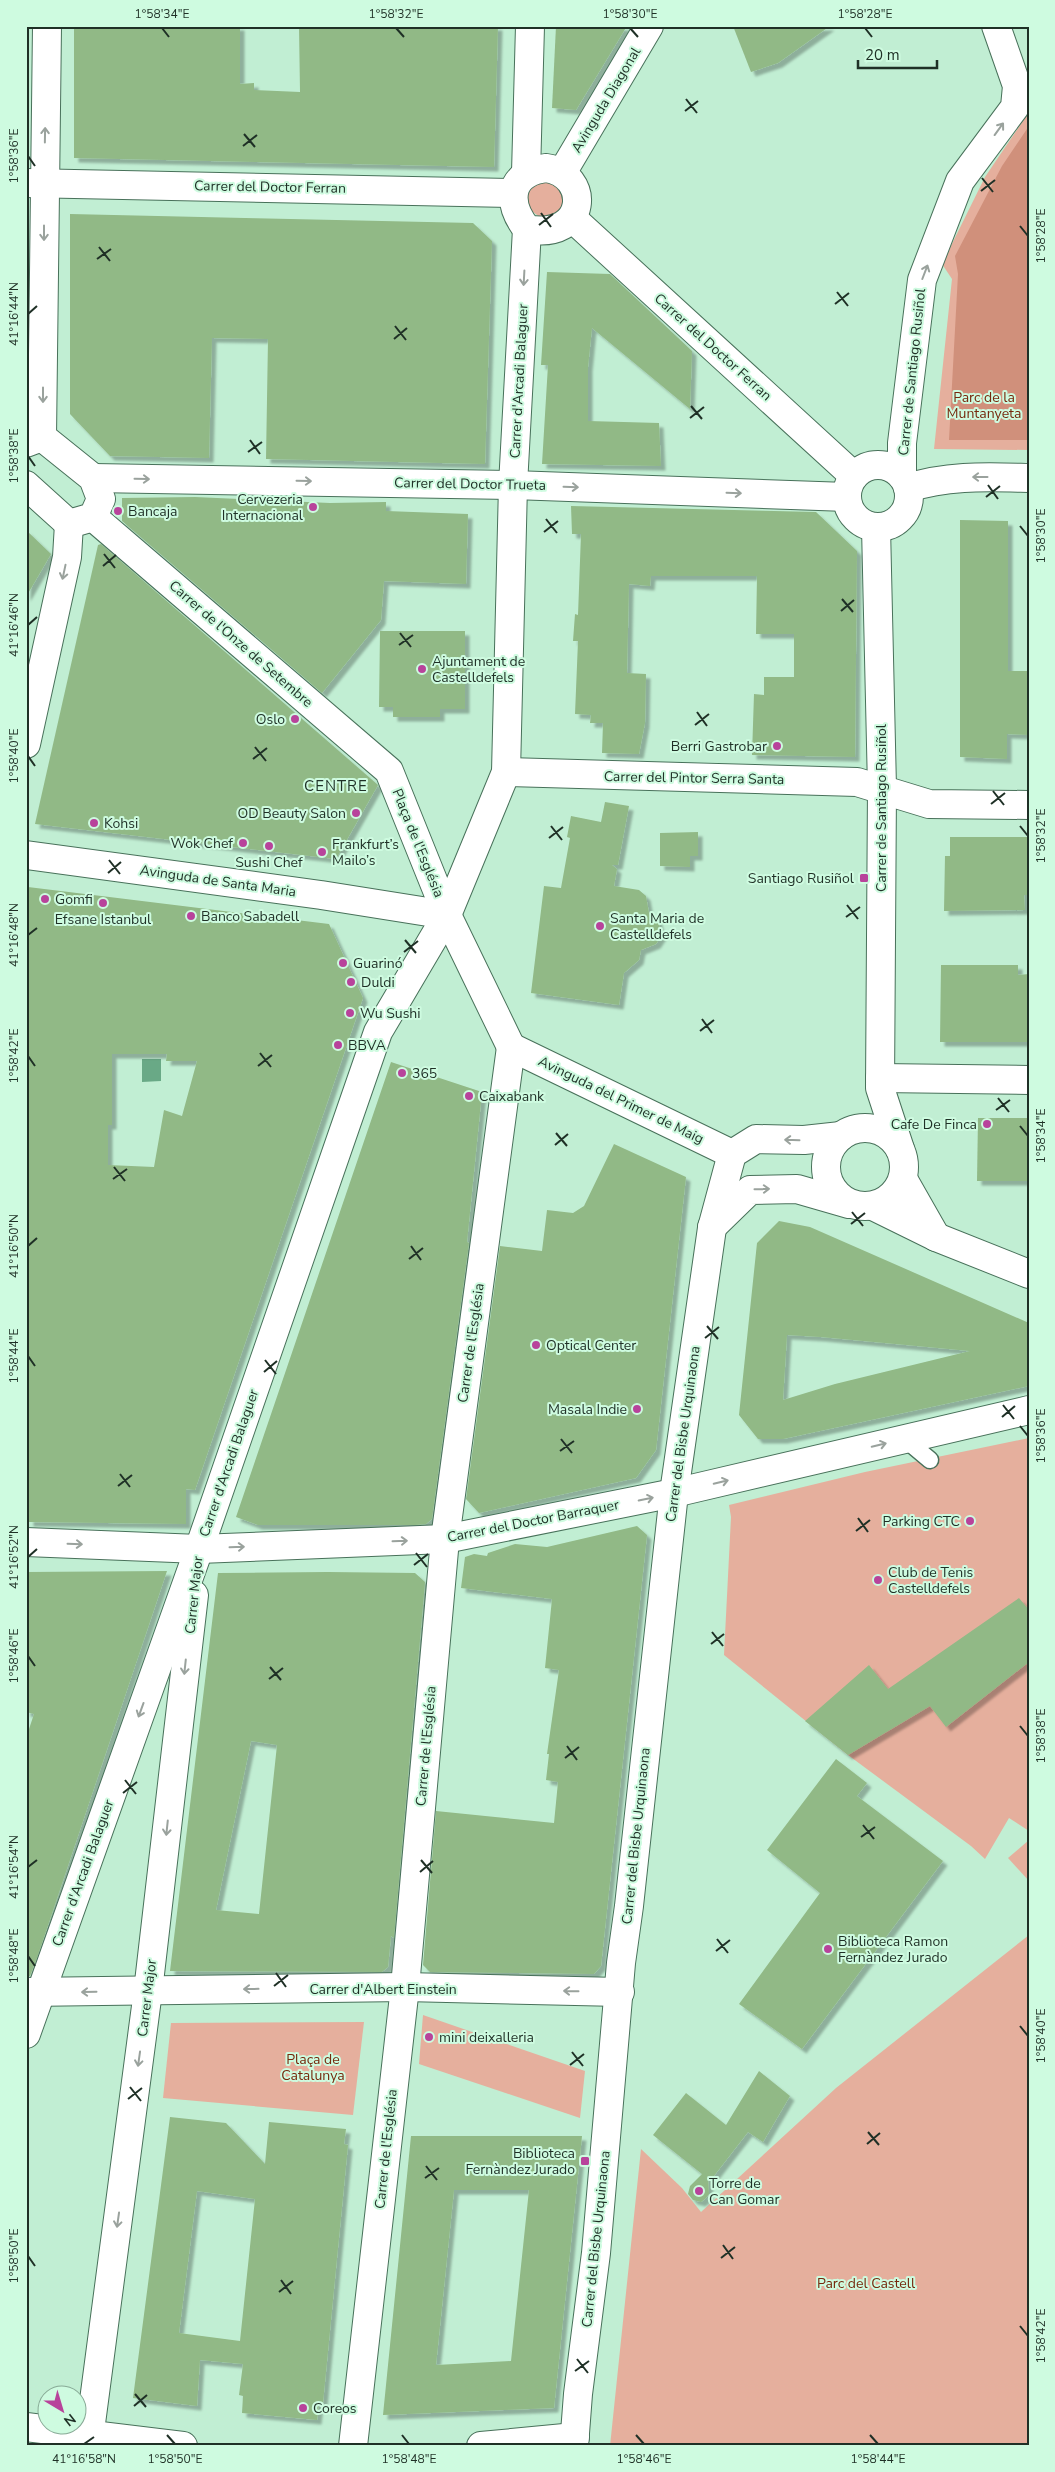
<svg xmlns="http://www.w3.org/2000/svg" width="1055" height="2472" font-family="'Nunito Sans',sans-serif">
	<defs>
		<filter id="shadow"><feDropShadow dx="4.5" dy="4.5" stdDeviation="1" flood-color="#0004"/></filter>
	</defs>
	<rect width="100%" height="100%" fill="#c1eed3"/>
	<g fill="#e5af9d">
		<path d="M1029,112V450L934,449L952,279L942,264L985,177Z"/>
		<path d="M549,181C564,190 569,201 555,215L540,217L530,210L526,192L535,184Z"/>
		<path d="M1029,1438V1831L1009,1818L985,1859L971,1846L848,1755L724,1655L731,1517L729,1505L865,1472Z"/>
		<path d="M1029,1840V1881L1008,1858Z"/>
		<path d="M1029,1935V2446H610L641,2149L682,2188L701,2212L836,2088Z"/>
		<path d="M423,2015L585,2071L580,2118L419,2064Z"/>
		<path d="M364,2022L353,2115L163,2098L171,2023Z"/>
	</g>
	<path fill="#d0907b" d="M1029,126V440H949L958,274L955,256L1002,166Z"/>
	<path fill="#69a986" d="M142,1059H161V1081L142,1082Z"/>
	<g fill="#91b986" fill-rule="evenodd" filter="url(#shadow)">
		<path d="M74,26H240V84L254,83V90L300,92L299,26H498L494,167L74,158Z"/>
		<path d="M556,26H627L576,110L552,108Z"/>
		<path d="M733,26H830L778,63L751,72Z"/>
		<path d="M70,214L473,223L492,241L485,464L266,459L268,339L212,338L209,458L110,456L70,414Z"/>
		<path d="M547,272L610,274L692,351L690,409L592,328L588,367V421L659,423L661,466L542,464L548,365H541Z"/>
		<path d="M195,497L330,503L386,502V511L468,514L466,584L384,581L381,620L322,693L122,521V498Z"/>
		<path d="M571,506L816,512L857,551L855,757L752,755L754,694L764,695V677H794V634H756L757,576H651L650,586L629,584L627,673L646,674L645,723L639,754L602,753L603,723H590L591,715L575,714L578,641H573L575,614L578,615L581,534H572Z"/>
		<path d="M960,520L1008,521V671H1029V735L1007,734V759L960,757Z"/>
		<path d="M26,530L51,554L26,597Z"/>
		<path d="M101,544L378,785L336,859L35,824L98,545Z"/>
		<path d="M380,631H465V709H440V717H393V707H379Z"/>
		<path d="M605,802L629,806L618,865H612L617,869L614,886L639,890L646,896L649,913L657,918L662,935L656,944L641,950L639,960L624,973L619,1005L531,993L544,886L561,888L570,838L567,837L571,816L601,822Z"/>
		<path d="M698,832V856H690V867L660,866V833Z"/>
		<path d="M950,837H1029V895H1024L1025,910L944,911L945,856H950Z"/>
		<path d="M28,887L329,924L363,998L195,1490L186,1489V1524L29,1522ZM112,1054H167L166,1061H197L182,1116L164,1110L154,1167L108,1165V1125H112Z"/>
		<path d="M941,965H1018V975L1029,974V1042H940Z"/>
		<path d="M391,1062L482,1092L467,1242L469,1243L432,1519L426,1524L415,1525H258L236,1517Z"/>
		<path d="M978,1118H1029V1181H977Z"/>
		<path d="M614,1144L686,1177L656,1450L636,1478L479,1513L466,1499L500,1246L542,1251L547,1210L573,1213L584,1206Z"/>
		<path d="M779,1221L810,1227L1029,1323V1386L783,1439H758L739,1415L757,1243ZM787,1335L821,1337L970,1351L835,1384L783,1400Z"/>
		<path d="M637,1526L647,1535L601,1966L594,1974L430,1972L423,1965L436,1811L554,1823L558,1782L546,1780L549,1754H547L559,1670L545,1668L552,1599L461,1588L465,1557L474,1554L487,1556L488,1553L515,1544L547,1547Z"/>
		<path d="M167,1571L38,1955L30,1976H26V1738L34,1714L26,1712V1572Z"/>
		<path d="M328,1572L415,1573L425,1582L394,1938L391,1936L388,1967L382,1972L170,1971L218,1573ZM251,1741L277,1745L259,1914L216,1910Z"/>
		<path d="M1019,1598L1029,1610V1662L946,1727L930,1706L848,1755L805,1721L869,1665L888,1689Z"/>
		<path d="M836,1759L867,1783L857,1796L943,1861L802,2049L739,2004L820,1893L767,1850Z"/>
		<path d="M759,2071L790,2096L763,2142L748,2132L710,2181L708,2179L709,2194L706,2198L701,2202L693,2200L688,2194L690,2186L702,2174L653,2135L686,2093L726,2125Z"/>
		<path d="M170,2117L226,2123L265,2164L269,2122L346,2129L344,2144L348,2145L325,2382L323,2403L319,2402L317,2420L242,2413L243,2396L239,2395L243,2364L200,2360L197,2406L133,2398ZM197,2191L255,2199L240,2341L179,2333Z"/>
		<path d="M411,2136H582L554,2408L383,2415ZM454,2190H529L511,2361L436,2365Z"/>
	</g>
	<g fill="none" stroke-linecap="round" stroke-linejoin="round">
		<g stroke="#48715a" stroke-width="19">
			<path id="lane" d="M905,1439L930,1460"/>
		</g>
		<g stroke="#48715a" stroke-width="30">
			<g id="street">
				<path d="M546,168C591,174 589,241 527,229C506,203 508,173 546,168Z"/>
				<path d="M526,173L530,26"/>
				<path d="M562,173L649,26"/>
				<path d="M26,183L513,193"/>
				<path d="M572,218L854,476"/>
				<path d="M42,437L47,26"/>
				<path d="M26,443L42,437L93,478L101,499L93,517L69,524L26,485"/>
				<circle cx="878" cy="496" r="31"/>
				<path d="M902,476V443L922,280L960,181L1015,107L1017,86L996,26"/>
				<path d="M93,478L513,485L847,497"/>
				<path d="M908,488C948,475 987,477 1029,478"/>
				<path d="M93,517L389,771L447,915L506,772L513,485L527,229"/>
				<path d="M876,527L882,788L880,1088L900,1149"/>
				<path d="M26,744L67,557L69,524"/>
				<path d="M506,772L857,782L929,804L1029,805"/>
				<path d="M26,855L321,895L447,915L511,1047"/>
				<path d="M511,1047L732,1154"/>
				<path d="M880,1078L1029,1080"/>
				<circle cx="865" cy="1167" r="39"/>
				<path d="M903,1179L936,1237"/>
				<path d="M873,1206L936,1237L1029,1274"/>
				<path d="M712,1227L750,1190L797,1189L849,1204"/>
				<path d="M26,1542L199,1549L445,1539L674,1493L1029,1410"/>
				<path d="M26,1992L405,1987L620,1992"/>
				<path d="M26,2034L199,1549L378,1032L447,915"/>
				<path d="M26,2427L183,2446"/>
				<path d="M88,2446L148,1991L194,1595"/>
				<path d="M353,2446L405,1987L445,1539L511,1047"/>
				<path d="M481,2446L575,2437"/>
				<path d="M574,2446L578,2394L596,2253L621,1963L629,1906L674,1493L712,1228L732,1154L756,1139L804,1140L841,1136"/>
			</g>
		</g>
		<use href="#lane" stroke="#fff" stroke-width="16"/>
		<use href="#street" stroke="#fff" stroke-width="28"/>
	</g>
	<defs><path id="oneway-shaft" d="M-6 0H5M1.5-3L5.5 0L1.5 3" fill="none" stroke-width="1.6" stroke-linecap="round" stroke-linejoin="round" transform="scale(1.25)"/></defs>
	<g stroke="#9aa29d">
		<use href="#oneway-shaft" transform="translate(999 129) rotate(-54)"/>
		<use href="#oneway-shaft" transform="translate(45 135) rotate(-89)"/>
		<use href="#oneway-shaft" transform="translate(44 233) rotate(90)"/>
		<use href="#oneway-shaft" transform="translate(925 272) rotate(-69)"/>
		<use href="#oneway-shaft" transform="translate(524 278) rotate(93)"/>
		<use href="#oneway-shaft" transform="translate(43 395) rotate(90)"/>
		<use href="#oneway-shaft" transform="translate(980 477) rotate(-180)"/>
		<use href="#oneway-shaft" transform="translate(142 479) rotate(1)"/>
		<use href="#oneway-shaft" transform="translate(304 481) rotate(1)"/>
		<use href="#oneway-shaft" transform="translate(571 487) rotate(2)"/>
		<use href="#oneway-shaft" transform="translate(734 493) rotate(2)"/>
		<use href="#oneway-shaft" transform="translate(64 572) rotate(102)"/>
		<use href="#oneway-shaft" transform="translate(792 1140) rotate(-178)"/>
		<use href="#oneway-shaft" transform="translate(762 1189) rotate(-1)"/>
		<use href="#oneway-shaft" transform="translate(879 1445) rotate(-13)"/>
		<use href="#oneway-shaft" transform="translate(721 1482) rotate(-13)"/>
		<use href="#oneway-shaft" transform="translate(646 1499) rotate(-12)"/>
		<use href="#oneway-shaft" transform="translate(400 1541) rotate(-2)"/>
		<use href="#oneway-shaft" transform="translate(75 1544) rotate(2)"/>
		<use href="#oneway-shaft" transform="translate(237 1547) rotate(-2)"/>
		<use href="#oneway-shaft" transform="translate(185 1667) rotate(96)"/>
		<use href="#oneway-shaft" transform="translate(141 1710) rotate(110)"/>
		<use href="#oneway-shaft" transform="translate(167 1828) rotate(96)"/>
		<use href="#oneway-shaft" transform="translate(251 1989) rotate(179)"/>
		<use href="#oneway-shaft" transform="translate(571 1991) rotate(-179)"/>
		<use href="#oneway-shaft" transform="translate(89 1992) rotate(179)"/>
		<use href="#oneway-shaft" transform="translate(139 2059) rotate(98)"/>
		<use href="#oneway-shaft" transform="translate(118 2220) rotate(98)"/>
	</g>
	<path fill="none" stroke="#1f3026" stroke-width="2" d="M162,28L169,37M396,28L404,37M630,28L638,37M865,28L872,37M686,99L697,113M685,111L698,101M244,134L255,147M243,146L257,135M28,156L35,166M982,178L993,192M981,191L995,180M541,213L551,227M539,225L553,214M1020,226L1028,236M99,247L110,261M97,259L111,249M837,292L848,306M835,304L849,293M28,314L37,306M395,326L406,340M394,339L407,328M691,406L702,419M690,418L704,407M250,440L260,454M248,452L262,442M28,456L35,466M988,485L998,499M986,497L1000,486M546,519L557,533M1020,526L1028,536M544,532L558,521M104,554L115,568M103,566L116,555M842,599L853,612M841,611L854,600M28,625L37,617M400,633L411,647M399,645L413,635M697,712L707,726M695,725L709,714M255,747L266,761M28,756L35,766M253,759L267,748M993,791L1004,805M991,804L1005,793M551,826L562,840M1020,826L1028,836M549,838L563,827M109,860L120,874M108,873L121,862M847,905L858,919M846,917L860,907M28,935L37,928M405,940L416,953M404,952L418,941M702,1019L712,1033M700,1031L714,1020M260,1053L271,1067M28,1056L35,1066M258,1066L272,1055M998,1098L1009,1112M996,1110L1010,1100M1020,1126L1028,1136M556,1133L567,1146M555,1145L568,1134M114,1167L125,1181M113,1179L127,1169M852,1212L863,1226M851,1224L865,1213M28,1246L37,1238M411,1246L421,1260M409,1259L423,1248M707,1326L718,1339M705,1338L719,1327M28,1356L35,1366M265,1360L276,1374M264,1372L277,1361M1003,1405L1014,1419M1002,1417L1015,1406M1020,1426L1028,1436M561,1439L572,1453M560,1451L574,1441M120,1474L130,1487M118,1486L132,1475M858,1518L868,1532M856,1531L870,1520M416,1553L427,1567M28,1557L37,1549M414,1565L428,1554M712,1632L723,1646M711,1644L724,1634M28,1656L35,1666M270,1667L281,1680M269,1679L283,1668M1020,1726L1028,1736M567,1746L577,1760M565,1758L579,1747M125,1780L136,1794M123,1793L137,1782M863,1825L874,1839M861,1837L875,1827M421,1860L432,1873M28,1867L37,1860M420,1872L433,1861M717,1939L728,1953M716,1951L730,1940M28,1956L35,1966M276,1973L286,1987M274,1986L288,1975M1020,2026L1028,2036M572,2052L583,2066M570,2065L584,2054M130,2087L141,2101M128,2099L142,2088M868,2132L879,2145M867,2144L880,2133M426,2166L437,2180M425,2178L439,2168M723,2245L733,2259M28,2256L35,2266M721,2258L735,2247M281,2280L291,2294M279,2292L293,2281M1020,2326L1028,2336M577,2359L588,2373M575,2371L589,2361M135,2394L146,2407M134,2406L147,2395M167,2435L175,2444M402,2435L409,2444M636,2435L644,2444M870,2435L878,2444M84,2444L94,2437"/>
	<g fill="#b8439b" stroke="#cefbe0" stroke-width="2">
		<circle cx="313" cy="507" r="5"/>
		<circle cx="118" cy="511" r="5"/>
		<circle cx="422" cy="669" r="5"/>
		<circle cx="295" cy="719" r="5"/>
		<circle cx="777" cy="746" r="5"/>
		<circle cx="356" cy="813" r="5"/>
		<circle cx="94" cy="823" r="5"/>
		<circle cx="243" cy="843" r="5"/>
		<circle cx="269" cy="846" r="5"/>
		<circle cx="322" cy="852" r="5"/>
		<rect x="859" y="873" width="10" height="10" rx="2.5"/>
		<circle cx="45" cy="899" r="5"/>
		<circle cx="103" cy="903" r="5"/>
		<circle cx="191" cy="916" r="5"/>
		<circle cx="600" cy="926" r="5"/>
		<circle cx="343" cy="963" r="5"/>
		<circle cx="351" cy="982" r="5"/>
		<circle cx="350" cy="1013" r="5"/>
		<circle cx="338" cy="1045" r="5"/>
		<circle cx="402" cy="1073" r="5"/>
		<circle cx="469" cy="1096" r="5"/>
		<circle cx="987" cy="1124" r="5"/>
		<circle cx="536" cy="1345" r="5"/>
		<circle cx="637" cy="1409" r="5"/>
		<circle cx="970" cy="1521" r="5"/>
		<circle cx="878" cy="1580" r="5"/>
		<circle cx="828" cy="1949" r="5"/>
		<circle cx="429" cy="2037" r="5"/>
		<rect x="580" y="2156" width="10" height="10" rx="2.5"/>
		<circle cx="699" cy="2191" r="5"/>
		<circle cx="303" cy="2408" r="5"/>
	</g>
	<g text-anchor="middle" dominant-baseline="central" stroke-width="4" stroke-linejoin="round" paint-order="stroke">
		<g font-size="14" fill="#1f3026" stroke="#cefbe0">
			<text transform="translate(606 100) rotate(-59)">Avinguda Diagonal</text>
			<text transform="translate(270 187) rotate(1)">Carrer del Doctor Ferran</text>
			<text transform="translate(713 347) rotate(42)">Carrer del Doctor Ferran</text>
			<text transform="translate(912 372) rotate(-84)">Carrer de Santiago Rusiñol</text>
			<text transform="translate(519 381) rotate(-87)">Carrer d'Arcadi Balaguer</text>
			<text transform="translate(470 484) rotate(1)">Carrer del Doctor Trueta</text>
			<text transform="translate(241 644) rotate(41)">Carrer de l'Onze de Setembre</text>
			<text transform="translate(694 778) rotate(1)">Carrer del Pintor Serra Santa</text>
			<text transform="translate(881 808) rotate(-90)">Carrer de Santiago Rusiñol</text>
			<text transform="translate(418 843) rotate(68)">Plaça de l'Església</text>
			<text transform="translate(218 881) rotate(8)">Avinguda de Santa Maria</text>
			<text transform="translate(621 1100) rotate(26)">Avinguda del Primer de Maig</text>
			<text transform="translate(471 1343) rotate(-82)">Carrer de l'Església</text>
			<text transform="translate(683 1434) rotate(-82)">Carrer del Bisbe Urquinaona</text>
			<text transform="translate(229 1463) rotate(-71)">Carrer d'Arcadi Balaguer</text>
			<text transform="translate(533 1521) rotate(-11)">Carrer del Doctor Barraquer</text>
			<text transform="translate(194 1595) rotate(-84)">Carrer Major</text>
			<text transform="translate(426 1746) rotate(-85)">Carrer de l'Església</text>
			<text transform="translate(636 1836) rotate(-84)">Carrer del Bisbe Urquinaona</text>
			<text transform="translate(83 1873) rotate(-70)">Carrer d'Arcadi Balaguer</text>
			<text x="383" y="1989">Carrer d'Albert Einstein</text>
			<text transform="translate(147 1998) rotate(-83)">Carrer Major</text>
			<text transform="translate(386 2149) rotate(-84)">Carrer de l'Església</text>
			<text transform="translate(596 2239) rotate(-84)">Carrer del Bisbe Urquinaona</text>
		</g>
		<g font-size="14" fill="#76290d" stroke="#cefbe0">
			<text x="984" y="397">Parc de la<tspan x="984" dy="16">Muntanyeta</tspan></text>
			<text x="313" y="2059">Plaça de<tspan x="313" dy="16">Catalunya</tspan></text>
			<text x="866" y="2283">Parc del Castell</text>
		</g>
		<g font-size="14" fill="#1f3026" stroke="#cefbe0" text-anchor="start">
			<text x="303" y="499" text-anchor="end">Cervezeria<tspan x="303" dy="16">Internacional</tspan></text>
			<text x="128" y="511">Bancaja</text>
			<text x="432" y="661">Ajuntament de<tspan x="432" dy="16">Castelldefels</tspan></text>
			<text x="285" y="719" text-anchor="end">Oslo</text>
			<text x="767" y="746" text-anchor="end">Berri Gastrobar</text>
			<text x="346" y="813" text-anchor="end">OD Beauty Salon</text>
			<text x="104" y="823">Kohsi</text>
			<text x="233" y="843" text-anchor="end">Wok Chef</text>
			<text x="332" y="844">Frankfurt’s<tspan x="332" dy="16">Mailo’s</tspan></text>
			<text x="269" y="862" text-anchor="middle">Sushi Chef</text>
			<text x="854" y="878" text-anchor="end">Santiago Rusiñol</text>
			<text x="55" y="899">Gomfi</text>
			<text x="201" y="916">Banco Sabadell</text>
			<text x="610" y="918">Santa Maria de<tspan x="610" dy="16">Castelldefels</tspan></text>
			<text x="103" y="919" text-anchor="middle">Efsane Istanbul</text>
			<text x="353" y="963">Guarinó</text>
			<text x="361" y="982">Duldi</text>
			<text x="360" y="1013">Wu Sushi</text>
			<text x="348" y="1045">BBVA</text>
			<text x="412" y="1073">365</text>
			<text x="479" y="1096">Caixabank</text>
			<text x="977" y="1124" text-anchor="end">Cafe De Finca</text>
			<text x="546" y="1345">Optical Center</text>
			<text x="627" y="1409" text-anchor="end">Masala Indie</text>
			<text x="960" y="1521" text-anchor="end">Parking CTC</text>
			<text x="888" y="1572">Club de Tenis<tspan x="888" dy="16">Castelldefels</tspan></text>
			<text x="838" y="1941">Biblioteca Ramon<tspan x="838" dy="16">Fernàndez Jurado</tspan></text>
			<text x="439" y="2037">mini deixalleria</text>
			<text x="575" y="2153" text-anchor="end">Biblioteca<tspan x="575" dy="16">Fernàndez Jurado</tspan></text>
			<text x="709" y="2183">Torre de<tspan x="709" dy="16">Can Gomar</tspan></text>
			<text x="313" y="2408">Coreos</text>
		</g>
		<g font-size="15" letter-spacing="1" fill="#1f3026" stroke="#cefbe0">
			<text x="336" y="786">CENTRE</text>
		</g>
	</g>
	<rect width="1055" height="2472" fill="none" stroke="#cefbe0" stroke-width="55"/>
	<g transform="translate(62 2410) rotate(142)"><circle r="24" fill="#cefbe0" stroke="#88aa96"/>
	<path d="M0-4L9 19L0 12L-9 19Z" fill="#b8439b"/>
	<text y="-8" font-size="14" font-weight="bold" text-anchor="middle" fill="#1f3026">N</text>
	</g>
	<path d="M858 60v8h79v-8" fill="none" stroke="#1f3026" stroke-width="2.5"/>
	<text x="865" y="60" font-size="15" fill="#1f3026" stroke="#cefbe0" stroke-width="4" paint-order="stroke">20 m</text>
	<rect x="28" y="28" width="1000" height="2416" fill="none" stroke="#1f3026" stroke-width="2"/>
	<g font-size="12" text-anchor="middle" fill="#1f3026">
		<text x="162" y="18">1°58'34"E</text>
		<text x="396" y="18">1°58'32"E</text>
		<text x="630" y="18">1°58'30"E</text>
		<text x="865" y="18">1°58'28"E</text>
		<text transform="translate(14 156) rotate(-90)" y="4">1°58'36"E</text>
		<text transform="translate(1041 236) rotate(-90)" y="4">1°58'28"E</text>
		<text transform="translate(14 314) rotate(-90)" y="4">41°16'44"N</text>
		<text transform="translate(14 456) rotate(-90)" y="4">1°58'38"E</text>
		<text transform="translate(1041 536) rotate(-90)" y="4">1°58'30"E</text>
		<text transform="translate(14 625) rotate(-90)" y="4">41°16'46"N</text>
		<text transform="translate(14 756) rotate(-90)" y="4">1°58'40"E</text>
		<text transform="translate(1041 836) rotate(-90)" y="4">1°58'32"E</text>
		<text transform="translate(14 935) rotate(-90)" y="4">41°16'48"N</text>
		<text transform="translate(14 1056) rotate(-90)" y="4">1°58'42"E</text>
		<text transform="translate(1041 1136) rotate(-90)" y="4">1°58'34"E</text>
		<text transform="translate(14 1246) rotate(-90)" y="4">41°16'50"N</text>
		<text transform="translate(14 1356) rotate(-90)" y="4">1°58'44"E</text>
		<text transform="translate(1041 1436) rotate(-90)" y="4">1°58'36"E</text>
		<text transform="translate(14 1557) rotate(-90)" y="4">41°16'52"N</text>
		<text transform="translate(14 1656) rotate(-90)" y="4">1°58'46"E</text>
		<text transform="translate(1041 1736) rotate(-90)" y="4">1°58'38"E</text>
		<text transform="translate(14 1867) rotate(-90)" y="4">41°16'54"N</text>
		<text transform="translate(14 1956) rotate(-90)" y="4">1°58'48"E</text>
		<text transform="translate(1041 2036) rotate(-90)" y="4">1°58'40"E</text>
		<text transform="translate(14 2256) rotate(-90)" y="4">1°58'50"E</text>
		<text transform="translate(1041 2336) rotate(-90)" y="4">1°58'42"E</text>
		<text x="84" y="2463">41°16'58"N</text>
		<text x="175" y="2463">1°58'50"E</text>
		<text x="409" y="2463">1°58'48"E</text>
		<text x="644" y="2463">1°58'46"E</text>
		<text x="878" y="2463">1°58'44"E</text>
	</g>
</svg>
